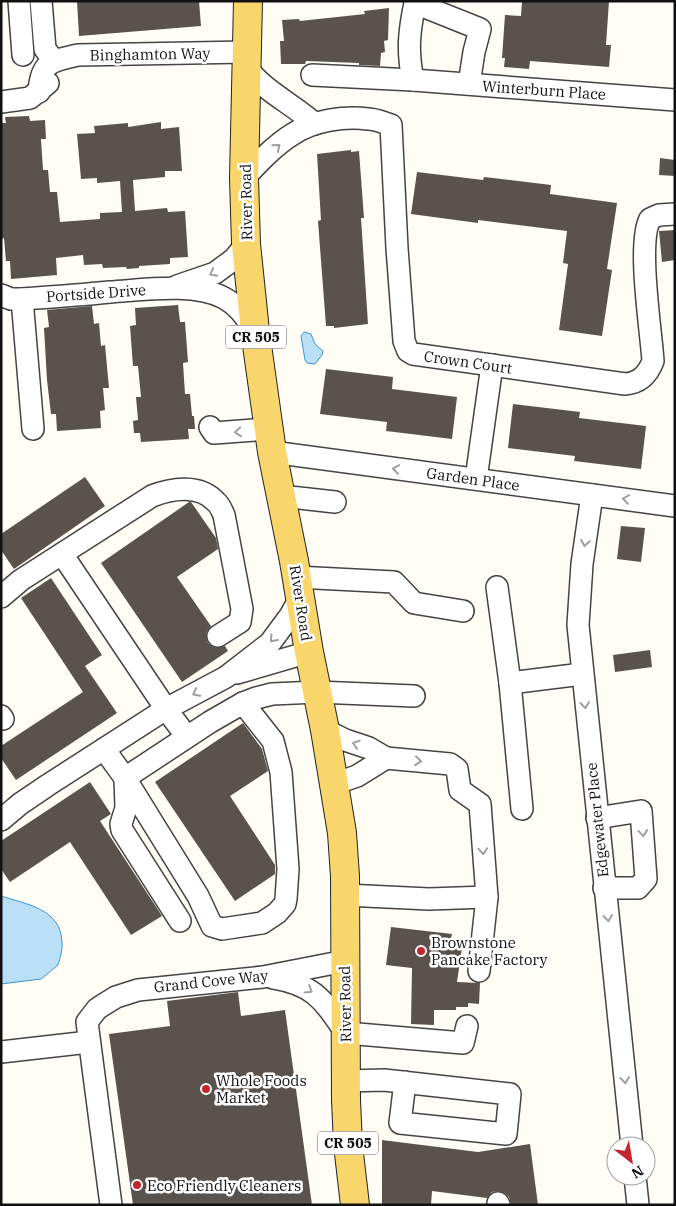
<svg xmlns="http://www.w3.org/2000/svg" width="676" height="1206" font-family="'IBM Plex Serif',serif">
	<rect width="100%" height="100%" fill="#fffdf5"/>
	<g fill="#b9e0f7" stroke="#3f96cf">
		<path d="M304,332L311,334L315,344L323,351L322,355L315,364L307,363L305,360L301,336Z"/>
		<path d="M1,896C26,904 61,909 62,942C63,949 60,958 58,965L41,979L1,984Z"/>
	</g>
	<g fill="#5a524d">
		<path d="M77,1H199L201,26L79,36Z"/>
		<path d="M522,1H609L606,45H611L609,67L530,61L529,69L504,67L505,58H502L505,15L521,16Z"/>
		<path d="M389,8L388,40L384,41L385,52L381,53L380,66L359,65V63L306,61L305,64H281L280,41H284L282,20L299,19L300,21L365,14L364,11Z"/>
		<path d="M29,116L30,121L45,120L46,139H41L43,170H48L50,192H57L60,222L100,219V213L122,212L120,181L97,183V178L81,179L77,134L95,133L94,126L128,123V127L161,122V129L179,127L182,171H165V177L133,180L135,211L167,208L168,212L185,211L188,257L170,258V264L139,266V268L127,269L126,267L103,268L102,264L84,265L83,255L56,258L57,275L11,279L10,261H6L4,238L1,239V123H6L5,117Z"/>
		<path d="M351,150V152L359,151L364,218H361L368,324L334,328V326H326L318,221L321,220L317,154Z"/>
		<path d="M660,158L675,160V176L659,175Z"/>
		<path d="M417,172L483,180L484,177L551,185L550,194L617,203L607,269L612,270L602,336L559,330L568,264L563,263L567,231L478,220V223L411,214Z"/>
		<path d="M675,230V260L662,262L659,231Z"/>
		<path d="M178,305L180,322H185L188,362L183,363L185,394H190L192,416H194L195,429H188L189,439L141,442L140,433H134L133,421L138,420L136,397H141L138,366H133L130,326L136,325L135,308Z"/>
		<path d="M92,306L94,324L99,323L101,346L105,345L109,388H103L105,410L100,411L101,428L57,431L56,414H51L47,380L44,328L49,327L47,310Z"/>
		<path d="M326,369L393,377L392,389L457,397L452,439L386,431L387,422L320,414Z"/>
		<path d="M513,404L580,412L579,418L646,426L641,469L574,461L575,456L508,448Z"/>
		<path d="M85,477L105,506L14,569L1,550V534Z"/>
		<path d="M189,502H191L216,538L218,549L177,577L211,626L207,631L206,636L208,643L213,647L218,648L225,646L228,651L182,682L101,563Z"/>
		<path d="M621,526L645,528L641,562L617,559Z"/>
		<path d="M51,578L102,655L85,666L117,713L16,780L1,758V746L83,692L21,598Z"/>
		<path d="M650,650L652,667L615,672L613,655Z"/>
		<path d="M243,723L262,749L268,771L230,796L275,865V874L235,901L155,782Z"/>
		<path d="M90,782L111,814L100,821L162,916L131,935L70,842L10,882L1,869V841Z"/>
		<path d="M391,927L452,934L451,938L463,940L457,982L480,983L479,1004L468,1003V1007H456V1010H434V1025L411,1024L412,968L386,965Z"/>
		<path d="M238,992L241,1016L285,1010L312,1205H133L109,1034L170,1026L167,1001Z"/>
		<path d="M382,1140L478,1152L530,1144L538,1205H511L509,1197L505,1193L498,1191L492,1192L487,1198L432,1191L431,1205H382Z"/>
	</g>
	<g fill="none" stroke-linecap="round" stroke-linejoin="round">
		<g stroke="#444" stroke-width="24">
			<g id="minor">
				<path d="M19,1L23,55"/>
				<path d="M41,1L45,49L54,61"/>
				<path d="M247,68C265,92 293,104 315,124"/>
				<path d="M312,75L413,80L675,100"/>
				<path d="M413,80C407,50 409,32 415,3L480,29L474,52L469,84"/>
				<path d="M39,92C41,61 52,61 78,55L247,52"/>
				<path d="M1,102L30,98L48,83"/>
				<path d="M244,178C259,162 275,145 293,134C314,120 345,116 368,119C376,119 384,123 391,125L397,248L404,341L408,351L413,354L625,384C640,383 648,374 653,361C651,330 637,243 650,219L659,215L675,214"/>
				<path d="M177,286L215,273L234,259L246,244"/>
				<path d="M1,295L11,299H22C52,297 81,295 110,292C143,290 194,282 224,298C239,306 246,318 255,331"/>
				<path d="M22,299L33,429"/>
				<path d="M210,427L214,433L268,429"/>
				<path d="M272,452L675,506"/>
				<path d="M476,479L492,365"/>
				<path d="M592,495L582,564L578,625L632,1146"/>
				<path d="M281,496L335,502"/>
				<path d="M296,577L394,582L414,603L463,611"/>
				<path d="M497,587L510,683"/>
				<path d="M1,597L21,580L152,496C172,488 200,484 216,502C220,505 222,511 224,515L242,609L240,622L218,636"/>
				<path d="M237,673L309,652"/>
				<path d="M1,716L3,719"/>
				<path d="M325,730L345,740L369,748L386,758L450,764L457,769L460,790L480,804L487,897L479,971"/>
				<path d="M187,737L166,709L226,677L270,643L290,616L300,598"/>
				<path d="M104,749L125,778L210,722L243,703L256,698L272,694L317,692L414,696"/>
				<path d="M334,784L357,776L386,758"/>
				<path d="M522,809L510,683L582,674"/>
				<path d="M597,818L641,811L646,879L638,888H604"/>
				<path d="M1,820L20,804L48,785L166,709L62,554"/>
				<path d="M345,895L429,899L487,897"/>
				<path d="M180,921L122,830L121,824L126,808L125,778L198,896L212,926L222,929L262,923L277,913L285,904L286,899L288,869L281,772L273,741L243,703"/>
				<path d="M273,978C315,985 323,1000 346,1033L463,1043L467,1026"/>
				<path d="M1,1052L89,1042"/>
				<path d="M346,1081L384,1080L510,1094L506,1134L400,1123L405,1082"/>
				<path d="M635,1176L638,1205"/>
				<path d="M498,1203L499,1205"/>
				<path d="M111,1205L87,1022L97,1009L103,1005L116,997L138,990L263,977L345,961"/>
			</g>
		</g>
		<g stroke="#222" stroke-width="30">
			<path id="major" d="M248,1L244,178L246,244L255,331L272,452L294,561L309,652L325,730L342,833L345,876L346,1100L348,1145L355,1205"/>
		</g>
		<use href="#minor" stroke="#fff" stroke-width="21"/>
		<use href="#major" stroke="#f9d66b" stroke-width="28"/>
	</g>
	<defs><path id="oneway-chevron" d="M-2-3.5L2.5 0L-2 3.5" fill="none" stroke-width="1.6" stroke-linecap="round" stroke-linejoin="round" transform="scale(1.25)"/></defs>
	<g stroke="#a0a0a0">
		<use href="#oneway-chevron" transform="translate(277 147) rotate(-40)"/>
		<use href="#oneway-chevron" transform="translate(213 273) rotate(153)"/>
		<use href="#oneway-chevron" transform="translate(238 432) rotate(175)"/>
		<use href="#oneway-chevron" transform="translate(396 469) rotate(-172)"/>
		<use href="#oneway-chevron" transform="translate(626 499) rotate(-172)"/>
		<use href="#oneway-chevron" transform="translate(585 543) rotate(99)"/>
		<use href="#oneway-chevron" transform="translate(273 639) rotate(132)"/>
		<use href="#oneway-chevron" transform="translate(196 693) rotate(152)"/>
		<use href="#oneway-chevron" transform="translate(585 705) rotate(84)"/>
		<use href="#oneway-chevron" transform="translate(356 744) rotate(-162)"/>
		<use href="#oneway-chevron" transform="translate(418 761) rotate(6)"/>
		<use href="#oneway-chevron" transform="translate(643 833) rotate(85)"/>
		<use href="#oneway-chevron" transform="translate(483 851) rotate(86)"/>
		<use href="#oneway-chevron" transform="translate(608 918) rotate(84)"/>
		<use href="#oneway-chevron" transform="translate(309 990) rotate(32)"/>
		<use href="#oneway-chevron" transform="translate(625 1080) rotate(84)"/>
	</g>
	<g fill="#c4262e" stroke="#fff" stroke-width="2">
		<circle cx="421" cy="951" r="5"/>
		<circle cx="206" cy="1089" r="5"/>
		<circle cx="137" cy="1185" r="5"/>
	</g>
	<g text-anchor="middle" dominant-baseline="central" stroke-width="5" stroke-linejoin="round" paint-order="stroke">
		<g fill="#fff" stroke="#585858" stroke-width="1">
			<rect x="226" y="325.5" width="60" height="23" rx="4"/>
			<rect x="318" y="1131.5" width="60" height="23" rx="4"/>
		</g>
		<g font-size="14" font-weight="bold" fill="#111">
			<text x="256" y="337">CR 505</text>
			<text x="348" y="1143">CR 505</text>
		</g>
		<g font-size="15" fill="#111" stroke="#fff">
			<text transform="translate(150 54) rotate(-1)">Binghamton Way</text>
			<text transform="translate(544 90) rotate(4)">Winterburn Place</text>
			<text transform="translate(246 202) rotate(-91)">River Road</text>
			<text transform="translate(96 293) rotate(-4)">Portside Drive</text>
			<text transform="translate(468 362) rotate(8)">Crown Court</text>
			<text transform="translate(473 479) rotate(8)">Garden Place</text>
			<text transform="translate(301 603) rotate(81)">River Road</text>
			<text transform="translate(597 820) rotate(-96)">Edgewater Place</text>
			<text transform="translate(211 981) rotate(-6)">Grand Cove Way</text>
			<text transform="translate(345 1004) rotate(-91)">River Road</text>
		</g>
		<g font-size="15" fill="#111" stroke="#fff" text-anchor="start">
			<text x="431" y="942">Brownstone<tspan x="431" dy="17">Pancake Factory</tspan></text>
			<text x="216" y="1080">Whole Foods<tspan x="216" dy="17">Market</tspan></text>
			<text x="147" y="1185">Eco Friendly Cleaners</text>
		</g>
	</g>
	<rect width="676" height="1206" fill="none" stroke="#111111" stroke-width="5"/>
	<g transform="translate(631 1161) rotate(149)"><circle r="24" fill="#ffffff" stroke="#a0a0a0"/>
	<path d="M0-4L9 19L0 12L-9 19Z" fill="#c4262e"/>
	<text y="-8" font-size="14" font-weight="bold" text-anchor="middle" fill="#111111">N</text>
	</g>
</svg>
